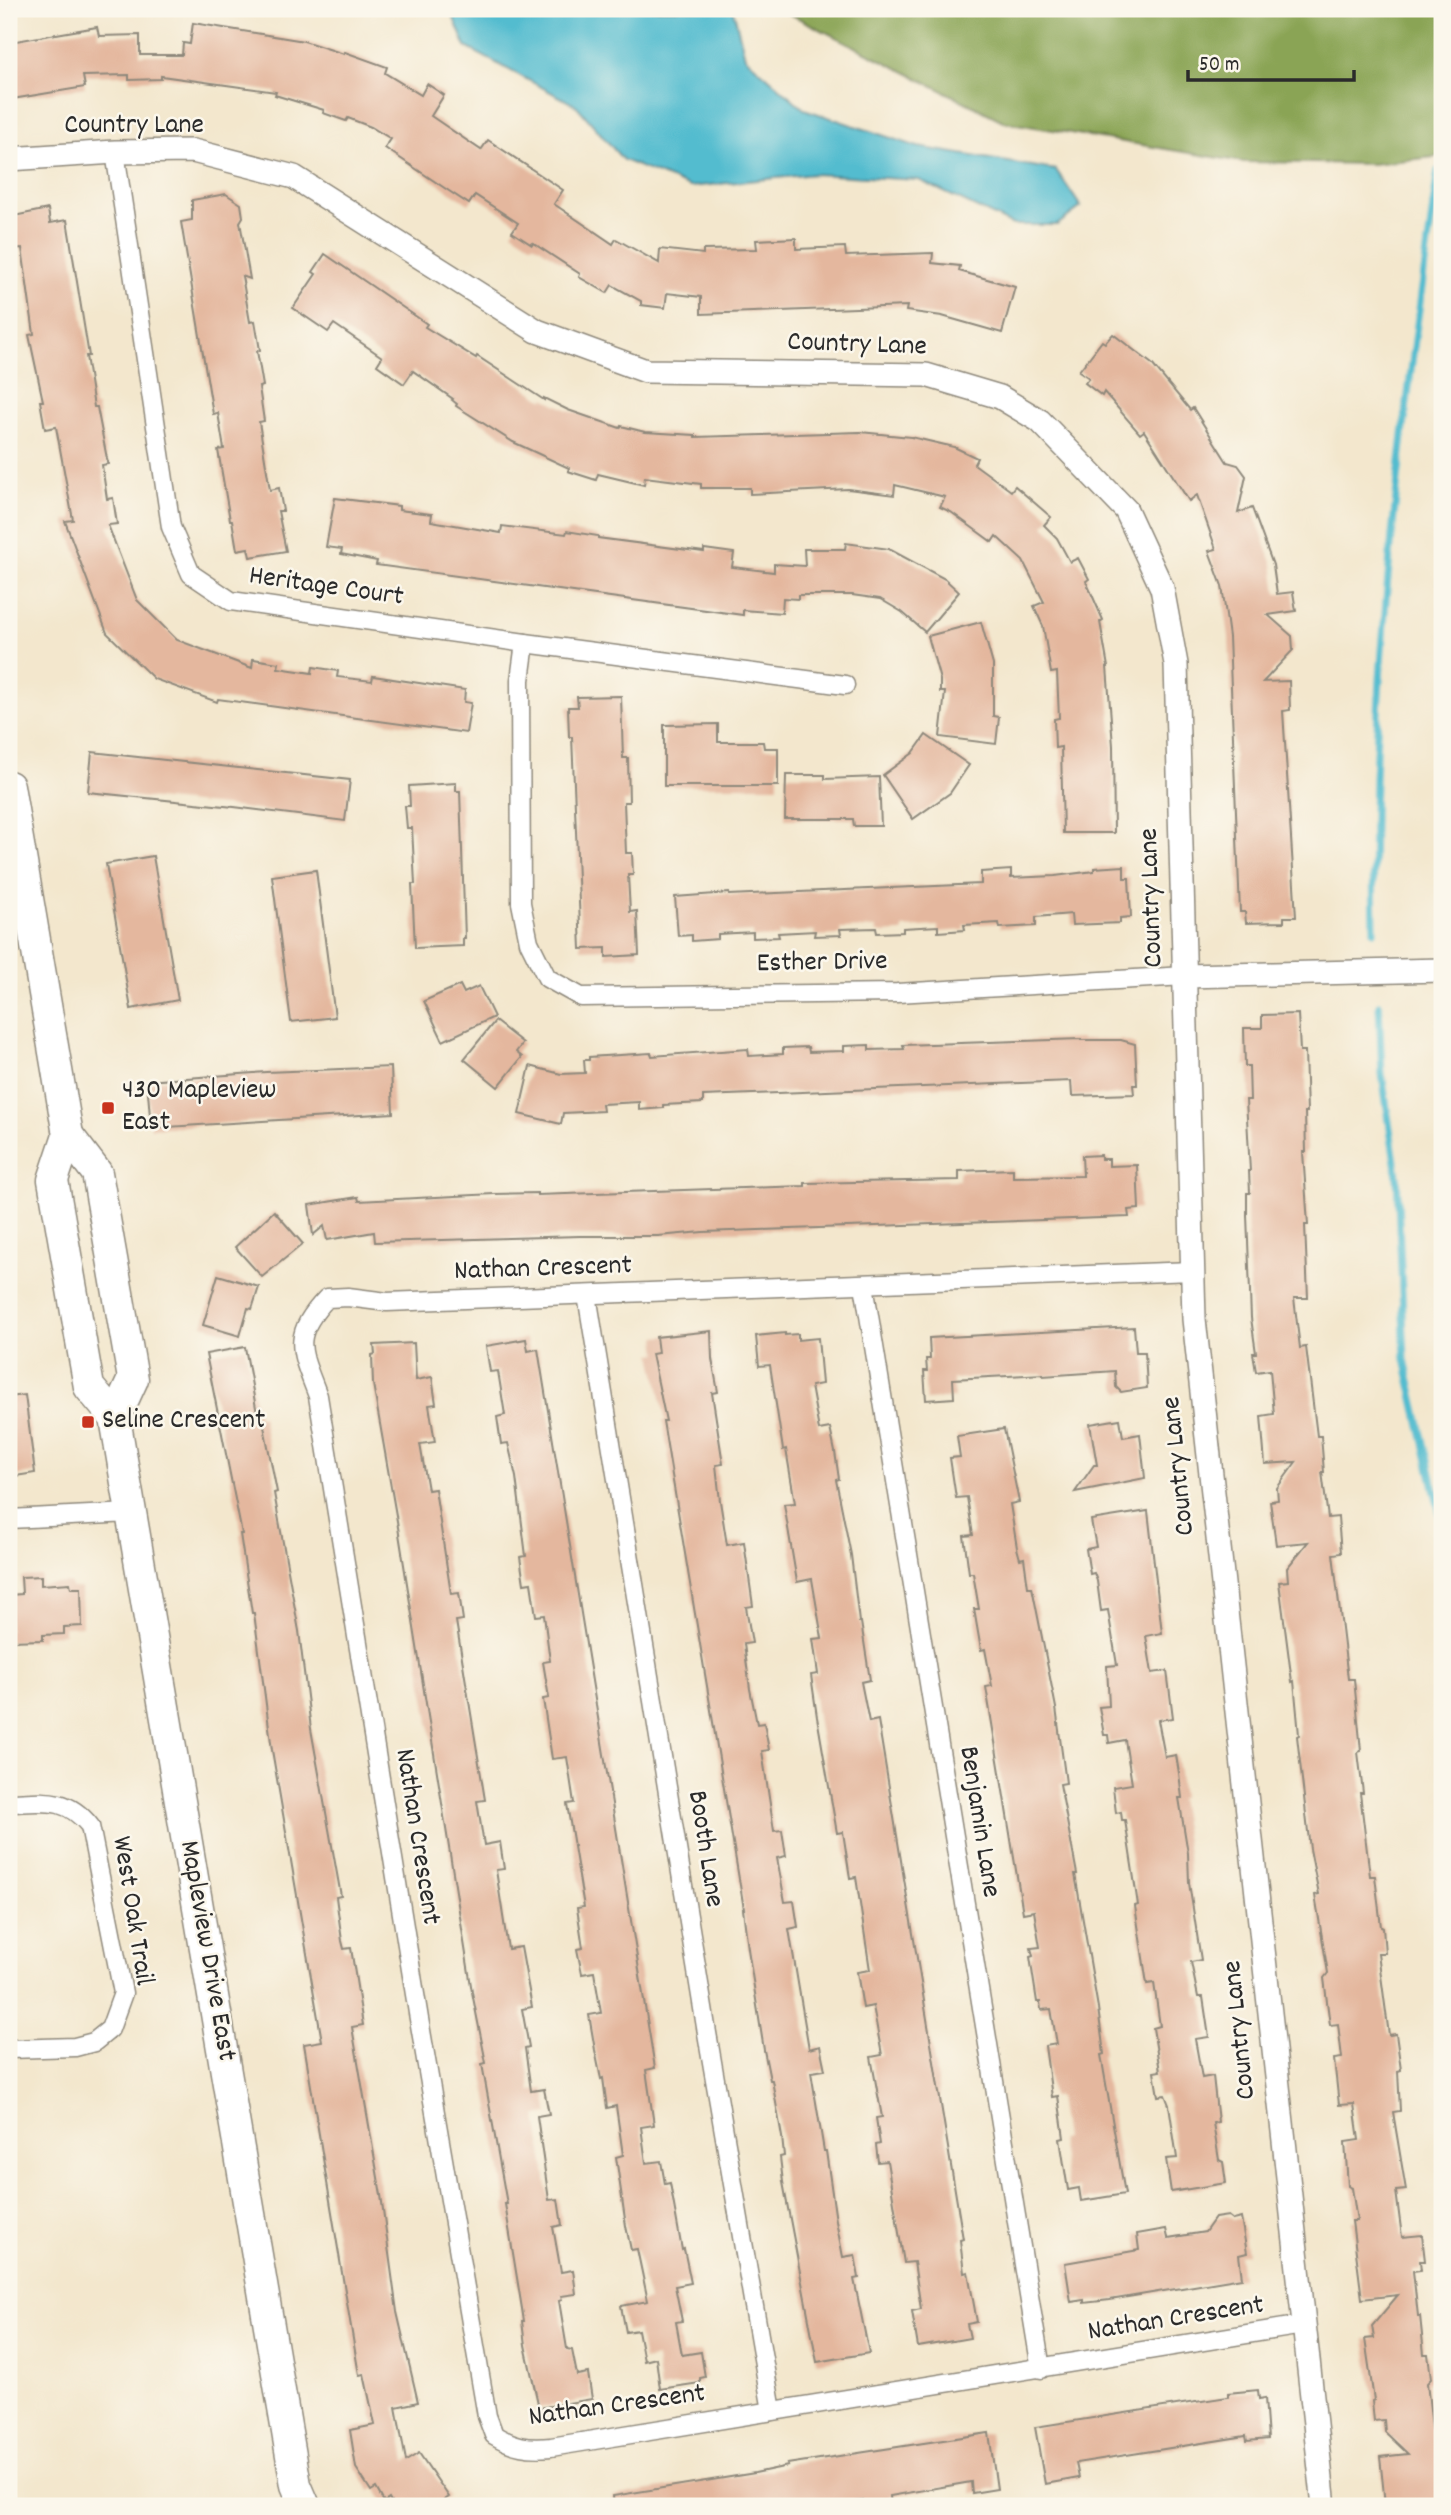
<svg xmlns="http://www.w3.org/2000/svg" width="1451" height="2515" font-family="Dekko,sans-serif">
	<rect width="100%" height="100%" fill="#fbf7ec"/>
	<filter id="ink" filterUnits="userSpaceOnUse"><feTurbulence type="fractalNoise" baseFrequency=".0143" numOctaves="2"/><feDisplacementMap in="SourceGraphic" scale="14" xChannelSelector="R" yChannelSelector="G"/><feConvolveMatrix kernelMatrix="1 2 1 2 8 2 1 2 1" color-interpolation-filters="sRGB"/></filter>
	<filter id="wash" filterUnits="userSpaceOnUse"><feTurbulence type="fractalNoise" baseFrequency=".00686" numOctaves="4" result="noise"/><feDisplacementMap in="SourceGraphic" scale="28" xChannelSelector="R" yChannelSelector="G"/><feGaussianBlur stdDeviation="1.57" result="paint"/><feColorMatrix in="noise" values="0 0 0 0 0 0 0 0 0 0 0 0 0 0 0 0 0 1.4 0 .05"/><feComposite in="paint" operator="in"/></filter>
	<g filter="url(#wash)">
		<rect width="100%" height="100%" fill="#f3e7cd"/>
		<path fill="#8aa455" stroke="#5a6840" stroke-width="2" d="M785,9H1442V156L1372,164L1243,162L1005,122L786,12Z"/>
		<path fill="#52bccf" stroke="#3e747d" stroke-width="2" d="M450,9H733L745,57L804,109L918,147L1056,170L1081,207L1057,225H1013L919,180L814,174L690,187L623,160L577,106L466,47Z"/>
		<g fill="none" stroke-linecap="round" stroke-linejoin="round">
			<g stroke="#52bccf" stroke-width="7">
				<path d="M1374,931C1368,676 1403,422 1438,171L1442,168"/>
				<path d="M1379,1005L1382,1074L1397,1176L1405,1359L1442,1523"/>
			</g>
		</g>
		<g id="blocks">
			<g fill="#e4b79e">
				<path d="M193,23L304,41L344,54L345,52L387,67L385,73L421,95L427,84L444,95L431,116L481,150L488,140L563,190L554,204L613,244L616,239L659,263L660,249L703,254V250L757,249L756,240L796,238V249L845,247L846,256L933,253L932,263L960,266L959,271L1015,287L1002,333L942,316L906,311L907,306L701,314V297L667,293L665,308L641,305V301L612,285L607,293L579,277L580,274L533,243L532,245L512,232L518,223L475,195L469,204L449,191L385,148L391,139L371,127L348,118L346,121L323,113L324,110L275,95L276,92L161,76V79L129,80V75L83,76L85,87L12,99L9,78V75H12L9,55L10,42L97,27L99,36L140,35V55H182L183,43L190,44Z"/>
				<path d="M226,194L241,204L243,217L240,222L250,279L242,276L250,322L255,321L260,350L257,351L263,386L259,387L264,421L259,422L270,490L279,488L283,511H278L286,551L250,557L248,548L237,550L232,520H230L218,450L224,449L218,413L213,414L181,222L192,220V200Z"/>
				<path d="M48,209L50,223L67,220L89,356H86L94,407H97L108,464L102,465L107,499L113,498L117,524L108,525L137,600L177,640L252,668L253,659L279,663L278,668L312,673L313,667L338,671L337,677L372,681L373,676L465,690L464,702L471,703L466,733L218,699L217,702L154,679L107,633L65,521L73,520L56,427L45,429L40,401H43L29,335L34,334L22,248L12,249L11,247H9V217Z"/>
				<path d="M325,254L427,324L425,327L476,358L477,356L544,400V398L568,410L620,428L621,426L645,432L695,435V437L860,432L911,437L954,447L977,458L974,464L1011,491L1015,486L1051,517L1044,525L1057,538L1070,562L1078,558L1089,579L1086,581L1103,620L1100,622L1108,667H1107L1113,746L1114,833H1063L1061,747L1055,748L1054,719L1059,718L1057,672L1051,673L1043,626L1034,606L1044,602L1023,561L996,536L992,542L951,512L940,507L945,497L895,485L894,495L848,489L750,494V488H701V484L645,477L644,485L598,474L596,480L568,471L569,468L513,442L456,406L457,404L452,400L453,399L413,371L404,384L377,365L382,357L334,324L328,332L293,308L316,274L313,272Z"/>
				<path d="M1113,334L1152,364L1190,410L1193,408L1227,462L1238,465L1246,476L1238,513L1252,508L1273,565L1277,594L1293,592L1296,611L1268,615L1292,636L1293,650L1263,682L1289,681L1290,710L1283,711L1296,917H1284V922L1246,923L1245,912H1240L1229,637L1222,586L1209,551L1216,549L1197,495L1189,501L1144,431L1140,434L1104,392L1102,396L1085,383L1089,378L1079,371L1102,341L1105,343Z"/>
				<path d="M335,498L399,506V510L432,514L431,521L501,533L502,526L566,534L567,531L598,536V538L704,552V549L734,553L732,567L774,572V564L805,566L804,549H845L846,543L889,549L945,579L959,592L925,632L902,612L880,599L852,595H798V599L783,598L782,613L743,610V615L376,565L377,561L341,554L342,549L326,547Z"/>
				<path d="M981,622L993,665V716L999,717L996,744L940,737L945,692H940V680L928,636Z"/>
				<path d="M621,696L623,758H628L629,802H624L626,853H632L633,875H628L630,912L637,911L639,955L606,957V948L581,949L572,737H569L568,707H578L577,697Z"/>
				<path d="M718,724V742H763L764,748H778V786H664V725Z"/>
				<path d="M926,735L969,765L950,793L913,819L883,775L913,753Z"/>
				<path d="M92,752L350,780L345,821L234,807L88,792Z"/>
				<path d="M786,775H825V779L879,777L881,826H854L853,819H785Z"/>
				<path d="M456,783V791H460L465,938H463V946L415,948L412,884H415L412,828H407L405,806H410L409,786Z"/>
				<path d="M153,856L178,1000L131,1009L106,864Z"/>
				<path d="M1124,866V878H1129L1131,917L1120,918V923L1072,925L1071,914L1036,917V926L1000,928L999,923L964,925L965,930L938,932V926L903,928V932L877,933L876,928L840,929L841,935L814,936L815,931L778,933L779,937L753,938V932L718,934V939L692,941V935L678,936L675,897L729,893V895L981,884V872L1011,870V878L1055,876L1094,871V868Z"/>
				<path d="M316,870L335,1017L291,1022L272,876Z"/>
				<path d="M460,985L464,993L479,986L494,1017L443,1041L424,1001Z"/>
				<path d="M1298,1014L1300,1051H1305L1307,1112H1305L1306,1152H1303L1308,1225H1305L1308,1298H1294L1300,1348L1306,1347L1317,1436H1321L1324,1472H1322L1328,1518L1338,1517L1341,1553L1333,1554L1348,1679H1354L1361,1751L1358,1752L1363,1793H1360L1370,1876H1375L1381,1927L1383,1928L1385,1953H1378L1389,2035L1396,2034L1401,2070L1398,2071L1400,2111L1393,2112L1406,2190L1396,2191L1402,2237L1422,2235L1425,2261H1420L1421,2270L1413,2271L1418,2316H1420L1424,2354H1428L1431,2379L1427,2383L1433,2436L1437,2448L1439,2485L1442,2487V2506H1404V2503L1385,2504L1380,2457L1408,2454L1385,2432L1384,2420L1374,2421L1372,2401L1374,2400L1365,2339L1374,2338L1372,2326L1398,2295L1362,2299L1352,2221H1357L1352,2188L1348,2186L1345,2142L1359,2140L1354,2104L1339,2105L1334,2059L1342,2058L1338,2024L1330,2025L1326,1994L1324,1978L1328,1973L1315,1895L1319,1894L1310,1849L1297,1736L1299,1735L1294,1681L1292,1682L1279,1582L1288,1581L1287,1568L1308,1542L1276,1545L1270,1501L1278,1500L1277,1488L1296,1462L1265,1464L1261,1416L1274,1414L1270,1370L1256,1372L1253,1353H1256L1251,1318L1247,1215V1193H1250L1249,1171H1250L1246,1100H1250L1249,1066H1245L1244,1028H1262V1015Z"/>
				<path d="M495,1021L523,1043L516,1052L522,1057L498,1087L464,1059Z"/>
				<path d="M1081,1039V1040H1121L1135,1044L1137,1085H1133L1134,1094L1072,1096L1071,1081L703,1096V1103L663,1105V1108L639,1110V1102L602,1104L603,1111L563,1113L561,1124L519,1114L530,1066L561,1074L585,1073L584,1060H589V1057L651,1053L652,1056L748,1049L749,1056L783,1054V1048L808,1047L809,1052L844,1051V1046L869,1045V1050L904,1049L903,1045Z"/>
				<path d="M391,1067L393,1113L151,1128L147,1081L266,1072Z"/>
				<path d="M1101,1155V1159H1109V1166L1137,1165L1139,1209L1128,1210L1129,1217L703,1232L658,1236H580L375,1242L374,1232L327,1240L324,1226L313,1235L309,1205L358,1197L359,1201L494,1194L537,1193V1195L805,1186V1183L959,1180V1171L985,1170L1013,1169V1177L1083,1176L1082,1156Z"/>
				<path d="M274,1211L303,1244L262,1277L235,1247Z"/>
				<path d="M218,1275L259,1287L252,1309L248,1308L240,1336L203,1325Z"/>
				<path d="M1134,1327L1136,1352H1145L1147,1388L1121,1392L1116,1387L1115,1371L1043,1376V1374L953,1379L954,1398L926,1400L924,1371H927L926,1359H930L929,1338Z"/>
				<path d="M711,1331L712,1359L718,1392L712,1393L723,1464L716,1465L720,1501L727,1545L744,1542L753,1606L746,1607L752,1643L744,1644L750,1689L757,1724L764,1723L769,1750L762,1751L774,1831L782,1830L786,1856L777,1858L785,1902L794,1901L798,1927L789,1929L809,2049L820,2046L825,2070L811,2072L824,2151H826L836,2221L843,2257L855,2255L859,2278L854,2279L869,2353L817,2362L783,2182L780,2157L784,2156L782,2137L772,2080H770L764,2050L748,1949L743,1909H744L663,1421H666L652,1354L658,1353L656,1337Z"/>
				<path d="M785,1333V1335L798,1334V1340L818,1338L822,1384L811,1386L819,1430L830,1428L835,1452L839,1479L836,1480L851,1555L859,1622H861L870,1680L861,1682L869,1722L878,1720L963,2239L960,2240L964,2273L968,2272L977,2322L967,2324L970,2338L918,2347L912,2311L921,2309L914,2262L904,2263L887,2161L878,2162L876,2145L880,2144L876,2118L882,2117L871,2057L882,2055L873,2006L863,2008L857,1972L870,1970L856,1877L850,1878L843,1832L837,1833L817,1717L811,1675L818,1674L813,1639L822,1638L812,1579L797,1582L784,1504L795,1503L786,1449L783,1450L770,1365L759,1366L756,1336Z"/>
				<path d="M526,1339L528,1351L538,1349L655,2068L646,2070L654,2125L641,2127L646,2163L661,2161L665,2184L670,2183L682,2250L684,2249L691,2283L675,2286L682,2321L676,2322L682,2355L701,2352L705,2377L700,2378V2383L660,2389L656,2358L644,2361L638,2330L626,2332L621,2306L648,2301L637,2249L631,2250L626,2226L616,2157L623,2155L616,2106L607,2108L603,2078L601,2079L595,2050L589,2015L601,2013L594,1972L582,1974L577,1949L583,1948L577,1908L584,1907L567,1804L574,1803L567,1757L552,1759L543,1699L549,1698L543,1662L550,1661L544,1615L536,1616L531,1583L524,1584L520,1557L526,1556L516,1477L508,1443L501,1444L497,1417L505,1415L498,1371L490,1372L486,1346Z"/>
				<path d="M414,1343L416,1380L432,1377L436,1404L429,1405L435,1442L420,1444L428,1490L435,1489L451,1594L459,1593L463,1620L456,1621L485,1800L477,1801L484,1845L500,1842L504,1869L496,1870L508,1949L521,1947L532,2007L522,2009L529,2047L525,2048L531,2091L544,2089L549,2114L537,2116L549,2200L558,2199L562,2225L553,2227L561,2272L573,2270L576,2294L561,2296L562,2300L559,2301L567,2349L572,2350L577,2375L588,2373L592,2399L539,2408L525,2345L522,2321H524L505,2204H507L482,2064L486,2063L472,1992L397,1521L373,1384L372,1355L375,1354L374,1345Z"/>
				<path d="M245,1347L256,1408L258,1417L262,1416L277,1492L274,1493L299,1631L311,1729L341,1896L336,1897L342,1941L344,1949L351,1948L363,2025L352,2027L381,2195L397,2312L418,2402L396,2407L406,2461L419,2453L449,2497L435,2506H393L389,2499L384,2502L376,2488L371,2491L356,2468L350,2430L375,2425L364,2374L359,2375L304,2044L322,2041L272,1750L254,1613H252L240,1534H242L206,1354Z"/>
				<path d="M25,1395L35,1473L9,1477V1397Z"/>
				<path d="M1120,1419L1123,1437L1140,1434L1145,1478L1075,1492L1094,1465H1097L1090,1424Z"/>
				<path d="M1004,1429L1019,1502L1010,1504L1017,1548L1020,1559L1024,1558L1028,1587H1032L1056,1708L1066,1783L1060,1784L1077,1874H1075L1098,2008L1104,2054L1101,2055L1125,2194L1081,2201L1079,2188L1068,2190L1060,2139L1064,2138L1058,2096L1052,2097L1045,2046L1057,2044L1051,2009L1041,2010L1040,2002H1037L1030,1957L1033,1956L1031,1948L1040,1947L1034,1911L1023,1913L986,1687L992,1686L985,1649L981,1650L974,1609H979L973,1573H969L964,1536L973,1535L967,1497L956,1498L950,1458L960,1457L957,1436Z"/>
				<path d="M1148,1511L1162,1633L1146,1636L1152,1673L1167,1671L1170,1694L1173,1718L1158,1720L1165,1757L1176,1755L1179,1773L1182,1798H1179L1188,1853L1189,1883L1201,1960L1191,1962L1198,1997H1203L1209,2037L1195,2039L1202,2078L1213,2076L1218,2122L1213,2123L1219,2160L1223,2162L1226,2183L1171,2192L1166,2159L1177,2158L1169,2105L1165,2095L1158,2096L1154,2072L1160,2071L1153,2028L1160,2026L1154,1983L1147,1984L1135,1906L1138,1905L1125,1820H1122L1121,1812L1116,1813L1113,1787L1132,1784L1125,1740L1109,1743L1108,1735H1104L1099,1707L1109,1706L1107,1666L1117,1665L1108,1610L1101,1611L1097,1581L1094,1573L1090,1574L1086,1549L1096,1547L1091,1520Z"/>
				<path d="M41,1576V1585L70,1583L71,1588H81L82,1626L64,1627V1634L43,1635V1640L9,1641V1595L22,1594L21,1577Z"/>
				<path d="M1228,2216L1233,2220L1241,2218L1247,2253L1239,2255L1242,2278L1110,2300L1084,2303V2300L1071,2302L1065,2263L1139,2250L1137,2234L1166,2229L1168,2238L1205,2232L1215,2218Z"/>
				<path d="M1258,2390L1259,2399L1265,2398L1268,2439L1247,2441L1246,2436L1076,2463L1079,2478L1045,2484L1035,2427L1228,2397V2393Z"/>
				<path d="M989,2433L997,2489L972,2493L971,2482L890,2496L891,2505L881,2506H864L863,2501L830,2506H614L613,2496L755,2473L788,2466L787,2464Z"/>
			</g>
		</g>
	</g>
	<g filter="url(#ink)">
		<use href="#blocks" fill-opacity="0" stroke="#8f897c" stroke-width="2"/>
		<g fill="none" stroke-linecap="round" stroke-linejoin="round">
			<g stroke="#8f897c" stroke-width="21">
				<g id="minor">
					<path d="M115,152L171,527L191,574L231,601L525,643L845,685"/>
					<path d="M525,643L520,680L521,903L529,942L547,978L581,997L897,993L1185,976"/>
					<path d="M1193,1271L387,1302L348,1297L327,1298C290,1337 301,1351 318,1396L419,2019L487,2416L494,2435C514,2447 528,2449 551,2447L1303,2325"/>
					<path d="M864,1285L1041,2369"/>
					<path d="M587,1295L707,2033L772,2411"/>
					<path d="M9,1519L131,1513"/>
					<path d="M9,1803C44,1802 66,1796 90,1826L123,1993L110,2029L94,2042L75,2047L9,2049"/>
				</g>
			</g>
			<g stroke="#8f897c" stroke-width="26">
				<g id="tertiary">
					<path d="M9,159L115,152L193,151L294,177L537,331L646,371L926,375L1000,397L1040,421L1126,510L1162,588L1176,664L1194,1319L1324,2506"/>
					<path d="M1185,976L1442,970"/>
				</g>
			</g>
			<g stroke="#8f897c" stroke-width="33">
				<g id="primary">
					<path d="M9,786L68,1135L53,1180L89,1387L115,1418L296,2485L305,2506"/>
					<path d="M68,1135L97,1173L133,1379L115,1418"/>
				</g>
			</g>
			<use href="#minor" stroke="#fff" stroke-width="18"/>
			<use href="#tertiary" stroke="#fff" stroke-width="23"/>
			<use href="#primary" stroke="#fff" stroke-width="30"/>
		</g>
	</g>
	<g fill="#c8321e" stroke="#fbf7ec" stroke-width="2.5">
		<rect x="101" y="1101" width="14" height="14" rx="3.5"/>
		<rect x="81" y="1415" width="14" height="14" rx="3.5"/>
	</g>
	<g text-anchor="middle" dominant-baseline="central" stroke-width="5" stroke-linejoin="round" paint-order="stroke">
		<g font-size="28" fill="#2b2b2b" stroke="#fbf7ec">
			<text x="134" y="127">Country Lane</text>
			<text transform="translate(857 346) rotate(2)">Country Lane</text>
			<text transform="translate(326 588) rotate(8)">Heritage Court</text>
			<text transform="translate(1153 898) rotate(-92)">Country Lane</text>
			<text transform="translate(822 964) rotate(-1)">Esther Drive</text>
			<text transform="translate(543 1270) rotate(-2)">Nathan Crescent</text>
			<text transform="translate(1180 1466) rotate(-96)">Country Lane</text>
			<text transform="translate(978 1822) rotate(81)">Benjamin Lane</text>
			<text transform="translate(416 1837) rotate(81)">Nathan Crescent</text>
			<text transform="translate(704 1849) rotate(81)">Booth Lane</text>
			<text transform="translate(131 1911) rotate(81)">West Oak Trail</text>
			<text transform="translate(206 1951) rotate(80)">Mapleview Drive East</text>
			<text transform="translate(1241 2030) rotate(-96)">Country Lane</text>
			<text transform="translate(1176 2320) rotate(-9)">Nathan Crescent</text>
			<text transform="translate(617 2407) rotate(-8)">Nathan Crescent</text>
		</g>
		<g font-size="28" fill="#2b2b2b" stroke="#fbf7ec" text-anchor="start">
			<text x="122" y="1092">430 Mapleview<tspan x="122" dy="32">East</tspan></text>
			<text x="102" y="1422">Seline Crescent</text>
		</g>
	</g>
	<rect width="1451" height="2515" fill="none" stroke="#fbf7ec" stroke-width="35"/>
	<path d="M1188 70v10h166v-10" fill="none" stroke="#2b2b2b" stroke-width="3.5"/>
	<text x="1199" y="70" font-size="21" fill="#2b2b2b" stroke="#fbf7ec" stroke-width="5" paint-order="stroke">50 m</text>
</svg>
